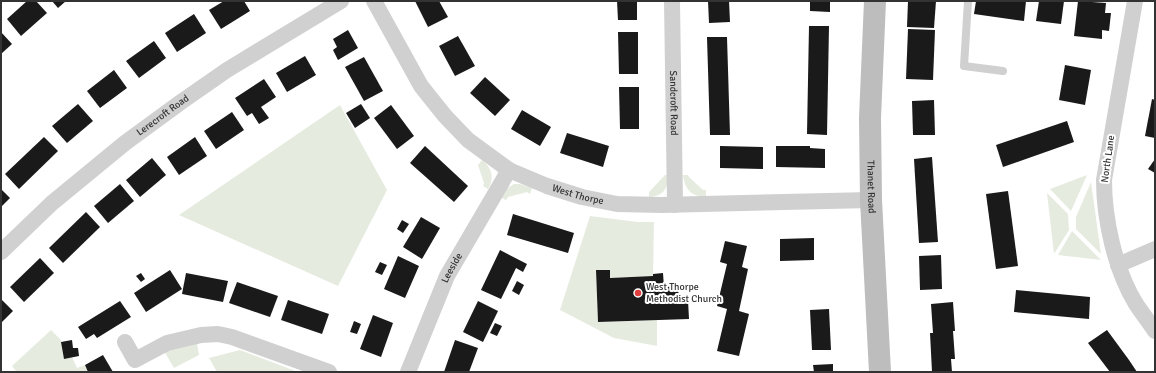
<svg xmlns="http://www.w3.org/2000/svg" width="1156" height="373" font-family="Signika,sans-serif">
	<rect width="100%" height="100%" fill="#fff"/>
	<g fill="#e5ecdf">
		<path d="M340,105L387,190L338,286L179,215Z"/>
		<path d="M482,160C492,168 495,178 488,189L483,186L484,183L478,165Z"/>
		<path d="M665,175H669C667,189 664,196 649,197V192Z"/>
		<path d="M683,175H688L689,177L703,190H706V197C691,196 685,190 683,175Z"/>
		<path d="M1087,175L1071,211L1050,189Z"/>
		<path d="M1091,182L1101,254L1076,229V217Z"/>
		<path d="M514,184H520L532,188L530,194L527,192L508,197L506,200L500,197L504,190Z"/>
		<path d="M1047,193L1068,214L1069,230L1054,254Z"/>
		<path d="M590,216L638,222H654L653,276L610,278V270L596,271L598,322L657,320V346L614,338L560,310Z"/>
		<path d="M1072,231L1101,260L1058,255Z"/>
		<path d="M51,330L61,340L64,358L72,357L77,368L85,365L88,372H13L16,371L12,366Z"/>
		<path d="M197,343L199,355L174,368L164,351Z"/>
		<path d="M240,350L298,372H217L209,358Z"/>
	</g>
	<g fill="#1a1a1a">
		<path d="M27,1H36L47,13L21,36L7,19Z"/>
		<path d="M52,1H66L58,8Z"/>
		<path d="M224,1H244L250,11L221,29L209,10Z"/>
		<path d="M415,1H439L448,17L428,27Z"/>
		<path d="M617,1H637V20H618Z"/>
		<path d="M708,1H729L730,22L709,23Z"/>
		<path d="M810,1H830V12L810,11Z"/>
		<path d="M908,1H936L934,28L907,27Z"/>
		<path d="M976,1H1026L1024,21L974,14Z"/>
		<path d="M1039,1H1064L1061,24L1036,21Z"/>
		<path d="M1078,1L1106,3L1105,13H1111L1109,31L1102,30V39L1074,36Z"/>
		<path d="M194,14L206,33L177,52L165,33Z"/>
		<path d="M809,26H829L827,135L807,134Z"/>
		<path d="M908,29L935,30L933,80L906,79Z"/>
		<path d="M348,30L358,48L338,60L333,50L337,47L333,39Z"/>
		<path d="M1,32L12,44L1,54Z"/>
		<path d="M618,32H638V74H619Z"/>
		<path d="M458,36L475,66L455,76L439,46Z"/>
		<path d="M707,37H727L730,135H710Z"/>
		<path d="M154,41L166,58L139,78L126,61Z"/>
		<path d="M305,56L316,75L287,92L276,73Z"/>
		<path d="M364,57L383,91L364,101L345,67Z"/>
		<path d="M1065,65L1091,70L1085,105L1059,100Z"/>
		<path d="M114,70L127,88L100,108L87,91Z"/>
		<path d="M485,77L510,100L495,116L470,93Z"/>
		<path d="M264,79L276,97L261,107L269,118L259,124L252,113L247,116L235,98Z"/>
		<path d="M619,87H639V129H620Z"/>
		<path d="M1152,99L1155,100V138L1145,136Z"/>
		<path d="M934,100L935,135H913L912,101Z"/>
		<path d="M78,104L93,121L67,143L52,126Z"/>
		<path d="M361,104L370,118L355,128L346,113Z"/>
		<path d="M391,105L414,136L397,149L374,118Z"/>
		<path d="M522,110L551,127L540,146L511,129Z"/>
		<path d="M232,112L244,130L216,149L204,131Z"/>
		<path d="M1067,121L1074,142L1003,167L996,145Z"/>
		<path d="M567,133L609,146L603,167L560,153Z"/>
		<path d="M44,137L58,151L19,189L5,174Z"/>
		<path d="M195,137L207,156L179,175L167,157Z"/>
		<path d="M425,146L468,186L454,202L410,163Z"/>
		<path d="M720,146L763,147V169L720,168Z"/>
		<path d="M776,146H810V148L825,149V168L776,167Z"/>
		<path d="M932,157L938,242L919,243L914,159Z"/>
		<path d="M152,158L166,175L140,197L126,180Z"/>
		<path d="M1155,159V173L1148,169Z"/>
		<path d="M120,184L134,201L108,223L94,206Z"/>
		<path d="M1,189L10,198L1,207Z"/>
		<path d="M1008,191L1018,266L996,269L986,194Z"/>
		<path d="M86,212L100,227L63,263L49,248Z"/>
		<path d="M513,214L574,233L568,253L507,235Z"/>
		<path d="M421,217L440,228L422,259L403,247Z"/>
		<path d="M402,220L409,224L403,233L397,229Z"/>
		<path d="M814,238V260L780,261V239Z"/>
		<path d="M725,241L747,246L742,267L748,269L739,311L749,314L739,356L717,351L727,309L717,306L727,264L720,262Z"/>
		<path d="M500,250L527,264L523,272L516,268L501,299L481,290Z"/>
		<path d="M941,255L942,289L920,290L919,256Z"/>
		<path d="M398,256L419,266L405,298L384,289Z"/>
		<path d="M40,258L54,273L24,302L10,287Z"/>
		<path d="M380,262L387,265L382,275L375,272Z"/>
		<path d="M170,270L182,289L146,312L134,293Z"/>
		<path d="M596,270H610V278L653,276V274L663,273L664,287L678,286L679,301L688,300L689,319L598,322Z"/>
		<path d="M141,273L145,279L141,282L136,276Z"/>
		<path d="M186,273L228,281L223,302L182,294Z"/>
		<path d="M517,281L524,285L519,295L512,291Z"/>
		<path d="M237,282L278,296L270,317L229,303Z"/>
		<path d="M1016,290L1090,297L1089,319L1014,312Z"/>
		<path d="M1,299L13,311L1,323Z"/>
		<path d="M288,300L329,314L322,334L281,320Z"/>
		<path d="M120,301L131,317L97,338L94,334L86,339L78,327Z"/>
		<path d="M478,301L498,311L483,342L463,332Z"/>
		<path d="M953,302L955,331H953L955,359H951L952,372H932L930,333H933L931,304Z"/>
		<path d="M829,309L831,350H812L810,310Z"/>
		<path d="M373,315L393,323L381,357L360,349Z"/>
		<path d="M354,321L361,324L357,334L350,332Z"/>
		<path d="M495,323L502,326L497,336L490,333Z"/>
		<path d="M1107,330L1129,360L1137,372H1110L1088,343Z"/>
		<path d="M72,340L73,348H78L79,356L64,359L61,342Z"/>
		<path d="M455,340L478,348L469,372H444Z"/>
		<path d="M103,355L113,372H88L85,365Z"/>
		<path d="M833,364V372H814L813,365Z"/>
	</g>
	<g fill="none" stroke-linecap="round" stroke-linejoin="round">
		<path stroke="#d0d0d0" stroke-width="8" d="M968,1L964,66L1003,71"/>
		<g stroke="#d0d0d0" stroke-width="16">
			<path id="s1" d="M374,1L421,86L445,116L468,140L509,170L547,186L582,197L617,204L662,205L871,200"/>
			<path id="s2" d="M672,1L675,205"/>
			<path d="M1135,1L1104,180C1104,219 1115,270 1136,304C1142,313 1149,322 1155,331"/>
			<path id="s3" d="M1,252L52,203L125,143L181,102L227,70L341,1"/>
			<path d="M1118,265L1155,249"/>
			<path d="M125,342L135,360L167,343L201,335L218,334L232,337L329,372"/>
			<path id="s4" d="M408,372L447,276L509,170"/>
		</g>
		<path stroke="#bdbdbd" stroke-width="22" id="s5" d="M875,1L870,118L871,200L880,372"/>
	</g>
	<circle fill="#e13e3f" stroke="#fff" stroke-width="1.5" cx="638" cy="293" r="4"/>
	<g text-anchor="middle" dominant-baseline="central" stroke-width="4" stroke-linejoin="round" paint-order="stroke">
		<g font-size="10" fill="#333" stroke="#fff">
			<text stroke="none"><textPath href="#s2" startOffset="102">Sandcroft Road</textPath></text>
			<text stroke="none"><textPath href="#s3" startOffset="212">Lerecroft Road</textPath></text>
			<text transform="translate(1108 159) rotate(-82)">North Lane</text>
			<text stroke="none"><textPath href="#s5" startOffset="186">Thanet Road</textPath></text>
			<text stroke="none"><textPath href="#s1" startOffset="293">West Thorpe</textPath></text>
			<text stroke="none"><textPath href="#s4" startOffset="113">Leeside</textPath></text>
		</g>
		<g font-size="10" fill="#333" stroke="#fff" text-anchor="start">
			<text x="646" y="287">West Thorpe<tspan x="646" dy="12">Methodist Church</tspan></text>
		</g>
	</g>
	<rect width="1156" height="373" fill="none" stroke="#333333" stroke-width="4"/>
</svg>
